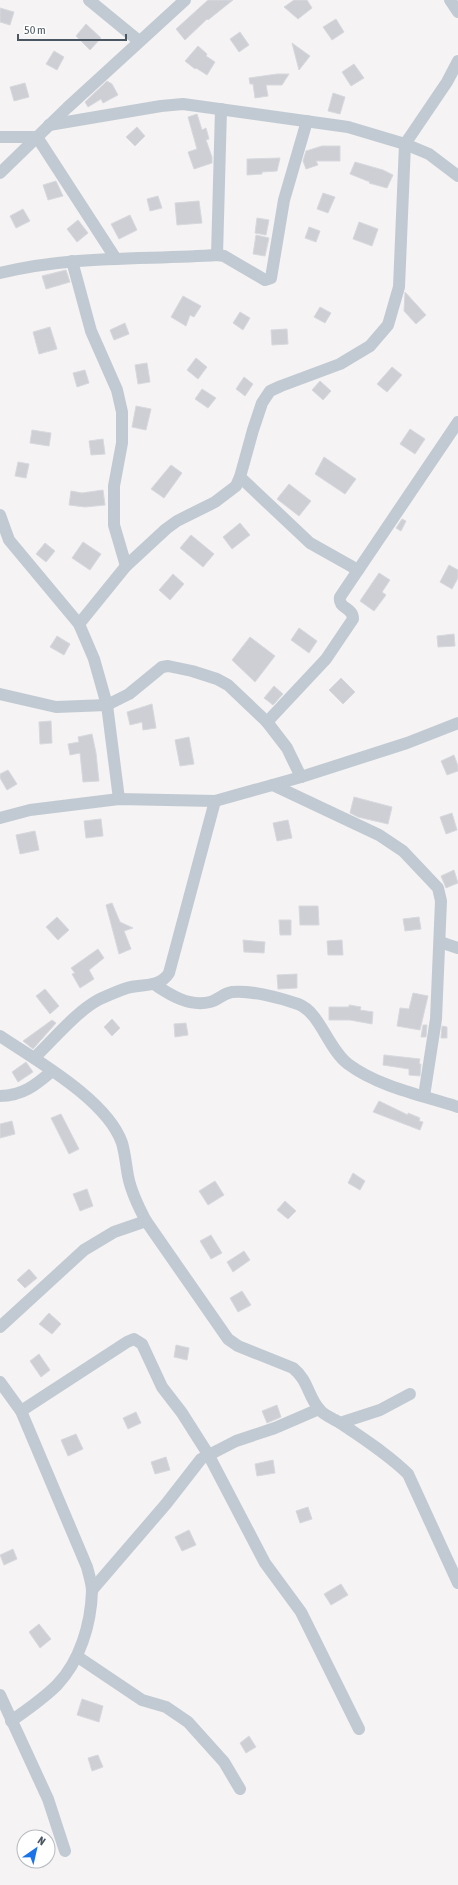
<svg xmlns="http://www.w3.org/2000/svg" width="458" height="1885" font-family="'Asap Condensed',sans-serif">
	<rect width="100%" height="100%" fill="#f5f3f3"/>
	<g fill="#cdcfd5" stroke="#d7d9de">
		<path d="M208,0H233L208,20L207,19L185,40L176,29Z"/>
		<path d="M294,0H307L312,8L298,19L284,7Z"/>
		<path d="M0,8L14,12L10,25L0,22Z"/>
		<path d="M336,19L344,32L332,40L323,27Z"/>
		<path d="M86,24L101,38L90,50L76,36Z"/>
		<path d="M240,32L249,45L239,52L230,39Z"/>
		<path d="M292,43L310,56L299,70Z"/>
		<path d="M198,46L207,54L206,56L215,62L207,75L196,68L195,69L185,61Z"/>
		<path d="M54,51L64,57L57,70L46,64Z"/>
		<path d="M354,64L364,78L351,86L342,72Z"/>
		<path d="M277,74H289L282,85H266L268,96L255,98L253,84H250L249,78Z"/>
		<path d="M107,81L112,84L118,95L103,103L101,99L88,107L85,102Z"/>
		<path d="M25,83L29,97L14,101L10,87Z"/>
		<path d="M333,93L345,97L340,114L328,111Z"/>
		<path d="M197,114L202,130L206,128L209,139L206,140L212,157V163L194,169L188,152L197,149L188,117Z"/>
		<path d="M137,127L145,136L135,146L126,137Z"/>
		<path d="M322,146H340V161H316L318,165L306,169L303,161L306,151Z"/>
		<path d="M280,158L277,171L262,172V174L247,175V159Z"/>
		<path d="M355,162L383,170L393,175L387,188L369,183L370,182L350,174Z"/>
		<path d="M56,181L63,196L48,200L43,185Z"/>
		<path d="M323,193L335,197L328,213L317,209Z"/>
		<path d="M158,196L162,208L150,211L147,199Z"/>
		<path d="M199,201L202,223L177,225L175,203Z"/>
		<path d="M23,209L30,221L16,228L10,216Z"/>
		<path d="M130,215L137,230L119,239L111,224Z"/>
		<path d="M257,218L269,220L266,235L255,233Z"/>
		<path d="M78,220L88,233L77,242L67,229Z"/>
		<path d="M359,222L378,229L372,246L353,239Z"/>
		<path d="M309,227L320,231L316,242L305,238Z"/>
		<path d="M256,235L269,238L265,256L253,254Z"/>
		<path d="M66,270L70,282L46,289L42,276Z"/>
		<path d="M405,292L426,315L416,324L404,311Z"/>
		<path d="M183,296L201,306L194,317L190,315L186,326L171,317Z"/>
		<path d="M320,307L331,313L325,323L314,317Z"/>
		<path d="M240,312L250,318L243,330L233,323Z"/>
		<path d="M125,323L129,334L114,340L110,330Z"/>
		<path d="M50,327L57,349L39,354L33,332Z"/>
		<path d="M287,329L288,344L272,345L271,330Z"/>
		<path d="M196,358L207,367L198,379L187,370Z"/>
		<path d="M147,363L150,382L138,384L135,365Z"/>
		<path d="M392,367L402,375L387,392L377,384Z"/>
		<path d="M85,370L89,383L77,387L73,373Z"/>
		<path d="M244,377L253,384L245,396L236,389Z"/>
		<path d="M320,381L331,391L323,400L312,390Z"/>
		<path d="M202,389L216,398L208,408L195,399Z"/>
		<path d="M136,406L151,409L146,430L132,427Z"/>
		<path d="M410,429L425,439L415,454L400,444Z"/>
		<path d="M32,430L51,433L49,446L30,443Z"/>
		<path d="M103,439L105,454L91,455L89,441Z"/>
		<path d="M324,457L356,479L345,494L315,474Z"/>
		<path d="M18,462L29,464L26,478L15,476Z"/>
		<path d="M171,465L182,473L164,498L151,489Z"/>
		<path d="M289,484L311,501L299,516L277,499Z"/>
		<path d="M103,490L105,505L85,507L69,505L71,491L82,493Z"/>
		<path d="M402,519L406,521L401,531L396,528Z"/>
		<path d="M240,523L250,535L232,549L223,537Z"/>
		<path d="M191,535L214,554L203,567L180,548Z"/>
		<path d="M83,542L101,554L90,570L72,558Z"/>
		<path d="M45,543L55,551L46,562L36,554Z"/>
		<path d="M449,565L458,570V578L452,589L440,582Z"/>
		<path d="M379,573L390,580L382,592L386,595L374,611L360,601Z"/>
		<path d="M173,574L184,584L170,600L159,590Z"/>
		<path d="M299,628L317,641L309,653L291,640Z"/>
		<path d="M454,634L455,646L438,647L437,636Z"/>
		<path d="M57,636L70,644L64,655L50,647Z"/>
		<path d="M250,637L275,656L255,682L232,660Z"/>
		<path d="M341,678L355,692L343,704L329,690Z"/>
		<path d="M274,686L283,694L273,705L264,698Z"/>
		<path d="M152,704L156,728L143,730L142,722L130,725L127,712Z"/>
		<path d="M51,721L52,743L40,744L39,722Z"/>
		<path d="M92,734L96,753L99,781L83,782L80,753L70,755L68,744L79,742L78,737Z"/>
		<path d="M189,737L194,764L180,766L175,740Z"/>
		<path d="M454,755L458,766V771L447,775L441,761Z"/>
		<path d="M8,770L17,784L7,790L0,778V774Z"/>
		<path d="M354,797L392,807L388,824L358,817L350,813Z"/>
		<path d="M452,813L457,830L446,834L440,817Z"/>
		<path d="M101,819L103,836L86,838L84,821Z"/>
		<path d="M288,820L292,838L277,841L273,823Z"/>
		<path d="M35,831L39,850L20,854L16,835Z"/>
		<path d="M454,870L458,883L446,888L441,876Z"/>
		<path d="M112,903L120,922L133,928L124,931L131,949L119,954L106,905Z"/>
		<path d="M299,906H318L319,925H300Z"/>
		<path d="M57,917L69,930L58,940L46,927Z"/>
		<path d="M419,917L421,929L405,931L403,919Z"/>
		<path d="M279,920H291V935H280Z"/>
		<path d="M243,940L265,942L264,953L244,952Z"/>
		<path d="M342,940L343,955H328L327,941Z"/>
		<path d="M98,949L104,958L89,970L94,979L80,988L72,974L75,973L71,968Z"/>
		<path d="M297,974V988L278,989L277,975Z"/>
		<path d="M45,989L59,1006L50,1014L36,996Z"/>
		<path d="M413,993L428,996L420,1030L397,1026L400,1008L409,1009Z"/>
		<path d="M349,1005L361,1007L360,1010L373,1012L372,1024L350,1020H329V1007H349Z"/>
		<path d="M112,1019L120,1028L112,1036L104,1027Z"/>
		<path d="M52,1020L56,1023L33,1049L23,1041Z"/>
		<path d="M186,1023L188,1035L175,1037L174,1024Z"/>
		<path d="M423,1025H427L426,1037H421Z"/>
		<path d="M442,1026L447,1027V1038H441Z"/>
		<path d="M384,1055L420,1059L419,1064H421L420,1076L409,1075V1069L383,1065Z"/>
		<path d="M26,1062L33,1072L18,1082L12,1072Z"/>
		<path d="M379,1101L408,1115V1113L420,1118L419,1121L423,1122L420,1130L373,1112Z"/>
		<path d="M61,1114L79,1149L69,1154L51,1118Z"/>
		<path d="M12,1121L15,1134L0,1138V1124Z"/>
		<path d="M353,1173L365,1181L360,1190L348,1183Z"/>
		<path d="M215,1181L224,1195L208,1205L199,1191Z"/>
		<path d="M87,1189L93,1206L80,1211L73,1194Z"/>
		<path d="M285,1201L296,1211L288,1219L277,1210Z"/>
		<path d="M211,1235L222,1253L211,1259L200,1241Z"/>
		<path d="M244,1251L250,1260L233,1272L227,1262Z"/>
		<path d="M29,1269L37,1278L25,1288L17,1280Z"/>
		<path d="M242,1291L251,1305L238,1312L230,1298Z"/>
		<path d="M49,1313L61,1324L52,1334L39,1324Z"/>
		<path d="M176,1345L189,1348L187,1360L174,1357Z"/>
		<path d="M39,1354L50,1370L41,1377L30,1361Z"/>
		<path d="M277,1405L281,1417L267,1423L262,1411Z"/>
		<path d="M136,1412L141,1423L128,1429L123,1418Z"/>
		<path d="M76,1434L83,1449L68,1456L61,1440Z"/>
		<path d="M166,1457L170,1470L155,1474L151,1462Z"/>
		<path d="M273,1460L275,1473L257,1476L255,1464Z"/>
		<path d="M308,1507L312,1519L300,1523L296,1511Z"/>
		<path d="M189,1530L196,1545L182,1551L175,1537Z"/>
		<path d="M13,1549L17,1559L4,1565L0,1555Z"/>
		<path d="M341,1584L348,1595L331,1605L324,1594Z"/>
		<path d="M39,1624L51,1639L40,1648L29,1632Z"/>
		<path d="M82,1699L103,1706L99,1722L77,1715Z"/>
		<path d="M249,1736L256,1747L246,1753L240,1743Z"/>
		<path d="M98,1755L103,1767L92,1771L88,1758Z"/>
	</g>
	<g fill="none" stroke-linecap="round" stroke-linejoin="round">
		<g stroke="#c1cad2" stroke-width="12">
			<path d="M89,0L139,41"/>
			<path d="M450,0L458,12"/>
			<path d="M49,125L161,106L183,104L348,127L405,144L429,154L458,176"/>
			<path d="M0,137H37L116,259"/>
			<path d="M0,173L67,108L185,0"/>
			<path d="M217,255L221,109"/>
			<path d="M72,261L91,331L117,390L122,412V443L114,486V525L126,566"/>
			<path d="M0,273C71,255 145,260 217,255L224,256L265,280L271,278L284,200L307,121"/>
			<path d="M240,477L310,543L358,570"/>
			<path d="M0,515L9,540L79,624L94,659L107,705L119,799"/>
			<path d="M79,624L126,566L166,529L177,521L215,502L236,486L240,477L253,430L262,403L270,391L281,386L340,364L370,346L388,325L399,287L405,144L447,82L458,61"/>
			<path d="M0,694L56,707L107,705L129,694L162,667L168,666L192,671L217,679L228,685L267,722L287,748L301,777"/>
			<path d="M267,722L326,659L353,619C353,607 338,609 340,597L458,422"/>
			<path d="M273,785L379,835L403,851L438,888L441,901L436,1019L424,1096"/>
			<path d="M0,818L30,810L119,799L215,801L301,777L407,743L458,723"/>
			<path d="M440,942L458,948"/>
			<path d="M154,984C170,995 189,1007 210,1002C218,1000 224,993 232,992C250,990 280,998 298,1004C320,1012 328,1049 348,1064C379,1087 421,1095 458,1107"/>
			<path d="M0,1036C37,1061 107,1100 122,1143C125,1153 126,1165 128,1176C131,1192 138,1206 146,1221L228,1339L238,1346L293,1368C308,1380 308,1396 319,1409C324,1416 335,1419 342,1424C365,1440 389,1455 408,1474L458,1583"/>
			<path d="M34,1058C52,1041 76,1012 98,1000C107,996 117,991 127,988C141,984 160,988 169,973L215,801"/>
			<path d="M0,1096C22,1096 36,1085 52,1071"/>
			<path d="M0,1327L84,1250L114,1232L146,1221"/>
			<path d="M0,1382L21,1411L87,1567C89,1575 92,1584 92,1591C91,1624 80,1661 57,1685C43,1699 27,1710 11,1721"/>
			<path d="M21,1411L127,1342L134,1339L142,1344L162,1387L182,1413L208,1454L265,1563L301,1612L359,1729"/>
			<path d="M340,1423L380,1410L410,1394"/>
			<path d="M92,1590L166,1504L201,1459L236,1441L275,1428L319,1409"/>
			<path d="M78,1657L142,1700L166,1707L188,1722L224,1762L240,1789"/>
			<path d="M0,1695L48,1799L65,1851"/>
		</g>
	</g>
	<g transform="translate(36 1849) rotate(34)"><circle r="19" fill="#ffffff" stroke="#b7bbc0"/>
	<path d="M0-3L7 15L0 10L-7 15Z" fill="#1a73e8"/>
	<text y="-6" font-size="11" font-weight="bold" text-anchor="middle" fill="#4a5661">N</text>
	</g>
	<path d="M18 34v6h108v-6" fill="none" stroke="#4a5661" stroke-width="2"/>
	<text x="24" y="34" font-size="12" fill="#4a5661" stroke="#ffffff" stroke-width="3" paint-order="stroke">50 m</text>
</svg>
